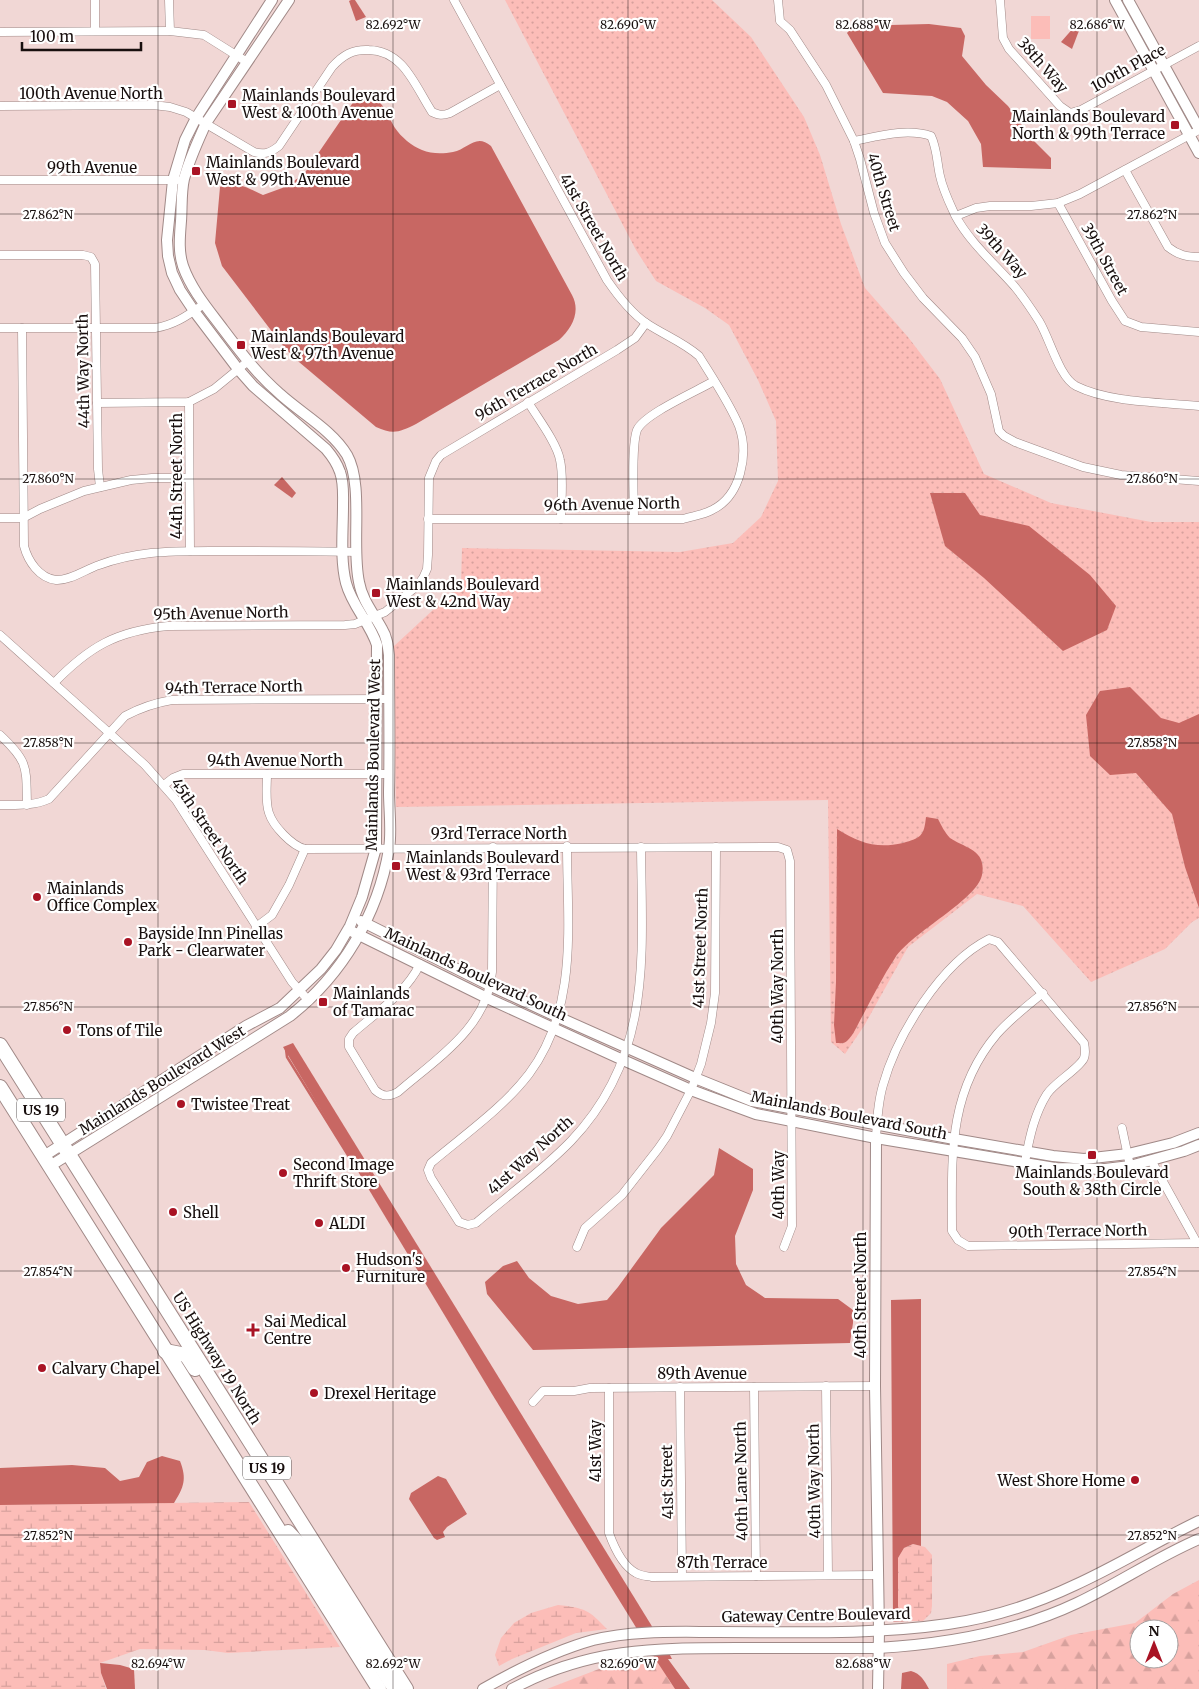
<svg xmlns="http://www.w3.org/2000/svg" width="1199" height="1689" font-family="Merriweather,serif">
	<defs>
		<pattern id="grass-dots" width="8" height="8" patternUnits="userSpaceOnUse" patternTransform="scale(1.25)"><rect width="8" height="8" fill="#fcbdb8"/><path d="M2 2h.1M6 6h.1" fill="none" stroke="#d7a19d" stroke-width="1.8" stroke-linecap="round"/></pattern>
		<pattern id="forest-firs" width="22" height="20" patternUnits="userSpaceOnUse" patternTransform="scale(1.25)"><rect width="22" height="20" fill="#fcbdb8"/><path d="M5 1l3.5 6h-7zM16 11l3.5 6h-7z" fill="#d7a19d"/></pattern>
		<pattern id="wetland-marsh" width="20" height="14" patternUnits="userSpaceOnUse" patternTransform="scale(1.25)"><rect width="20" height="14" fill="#fcbdb8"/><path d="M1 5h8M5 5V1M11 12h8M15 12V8" fill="none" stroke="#d7a19d"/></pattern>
	</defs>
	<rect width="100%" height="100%" fill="#f1d7d5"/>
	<path fill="url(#grass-dots)" d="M505,0H712L751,37L804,117L820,155L841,224L865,288L908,337L940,379L984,474L1051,503L1151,522H1199V918L1192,922L1165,949L1091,982L1023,906L977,894L908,947L864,1026L845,1054L831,1042L828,800L396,807L393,647L461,584L462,548L680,552L733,543L761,517L778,481L776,421L758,380L729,325L705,308L656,281L636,250Z"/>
	<g fill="url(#forest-firs)" fill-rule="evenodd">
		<path d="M1199,1580V1689H947V1664L980,1656L1023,1652L1071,1635L1135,1623L1173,1594ZM1139,1629H1169V1659H1139Z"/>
		<path d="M657,1661L675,1689H547L617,1662Z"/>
	</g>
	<g fill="url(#wetland-marsh)">
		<path d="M249,1502L340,1647L228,1653L205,1650L140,1649L100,1663L101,1673L106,1689H0V1505Z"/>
		<path d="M913,1544L925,1547L932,1555V1606L931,1613L923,1621H909L898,1613V1558L904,1548Z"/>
		<path d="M558,1605C585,1608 589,1610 607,1629L576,1633L512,1659L499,1666L495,1655L501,1638L514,1623L531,1613Z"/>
	</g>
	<rect fill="#fcbdb8" x="1031" y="16" width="19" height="23"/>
	<g fill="#c86763">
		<path d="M351,0H355L366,17L356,21L349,1Z"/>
		<path d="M929,24L961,28L965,36L962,56L986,85L1008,106L1033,140L1051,158V169L983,167L981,144L968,121L947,102L932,96L883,93L847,33L853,26Z"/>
		<path d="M1075,26L1080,28L1072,49L1061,42Z"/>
		<path d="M369,97C385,101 387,115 395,128C401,137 412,146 422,150C431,154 443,154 453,152C468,149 476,133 491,146L572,295C581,312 572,328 559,340L416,424C400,432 393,435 376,427L299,362L283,346L222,266L215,243L220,187C233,178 251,190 263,195L285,187L304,174L354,101Z"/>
		<path d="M282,477L296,493L292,498L274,485Z"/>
		<path d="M930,493H965L980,515L1029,526L1090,575L1116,606L1107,630L1063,651L984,578L945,546Z"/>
		<path d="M1130,687L1161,718L1179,723L1199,714V908L1185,867L1172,814L1136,773L1110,775L1090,756L1086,715L1100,691Z"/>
		<path d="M926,817L938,819C941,825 945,833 950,838C964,848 987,849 982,875C977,900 912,932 895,958C883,976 873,996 863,1015C858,1023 854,1035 847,1041C844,1044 840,1043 836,1043L834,1025L836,982L837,829C860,843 876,849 903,843C921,838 924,836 926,817Z"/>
		<path d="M293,1043L653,1628L637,1629L492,1394L283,1047Z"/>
		<path d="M719,1148L753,1169V1190L735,1236L736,1264L746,1285L765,1298L838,1299L853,1310V1323L850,1343L533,1350L487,1294L485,1282L503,1266L517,1261L529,1278L551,1296L578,1304L607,1300L618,1287L661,1228L714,1175Z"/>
		<path d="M921,1299V1546L913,1544L904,1548L898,1558V1613L909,1621L893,1622L891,1300Z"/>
		<path d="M162,1456L180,1461C187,1479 184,1487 174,1503L0,1505V1468L72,1465L105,1468L120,1481L139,1477L147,1462Z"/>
		<path d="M438,1476L446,1479L467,1514L447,1527L443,1532L445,1537L437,1540L434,1538L409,1499L411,1493Z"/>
		<path d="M669,1653L672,1659H668L690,1689H675L652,1654Z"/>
		<path d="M100,1663L120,1665L134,1669L135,1689H107L101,1673Z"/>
		<path d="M911,1671C921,1674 924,1680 929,1689H901L902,1673Z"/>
	</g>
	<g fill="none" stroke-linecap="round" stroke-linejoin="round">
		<path stroke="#c86763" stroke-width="2.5" d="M286,1049L287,1057L351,1160"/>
		<g stroke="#a08987" stroke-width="9">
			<g id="minor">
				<path d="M95,0V31"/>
				<path d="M169,0L170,31"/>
				<path d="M778,0L780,21L790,30L826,85L854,141L860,159L874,213L885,243L904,273L923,298L962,338L975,357L991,394L999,431L1004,436L1015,442L1083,467L1121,475L1199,481"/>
				<path d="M1000,0L1003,38L1009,49L1060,106L1070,113L1081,110L1199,46"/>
				<path d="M0,32L170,31L204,35L247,62"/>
				<path d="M0,106L153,105L170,107L186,112L254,152C264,155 270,153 279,146L332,67C343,55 353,49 369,50C404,51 415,86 432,112C439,115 442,116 450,113L500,85"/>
				<path d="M854,141C879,136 907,128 931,136C937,148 937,163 940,176C943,190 949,202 955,215C970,243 995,264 1015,287C1024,298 1032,310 1039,321C1050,339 1059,377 1076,386C1110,403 1162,402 1199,406"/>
				<path d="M1125,170L1168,247C1178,255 1187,257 1199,257"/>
				<path d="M0,180H177"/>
				<path d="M1058,203L1112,301L1125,321L1141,327L1199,332"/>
				<path d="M956,216L976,208L990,206H1031L1058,203L1080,194L1199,130"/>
				<path d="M0,255H83L91,257L95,264L98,469L100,487"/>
				<path d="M0,328H155C175,325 188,315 204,304"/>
				<path d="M22,328L24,546C28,561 39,578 56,580C70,581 86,569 99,565C115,559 133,555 151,553C179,550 209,551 238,551C277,551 316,551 356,552"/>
				<path d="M189,402L190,551"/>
				<path d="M528,402C537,417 557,443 560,460C564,478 561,500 561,519"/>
				<path d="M97,403L189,402L214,389L247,362"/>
				<path d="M0,518H23L40,509L84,491L131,480L152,478H189"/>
				<path d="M634,518C634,499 631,446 637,430C644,414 697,391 714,381"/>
				<path d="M428,519H683C692,516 703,515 712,510C741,496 749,454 739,426C730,404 712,377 699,356C683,342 664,335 646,323C630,312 618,296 607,280L454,0"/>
				<path d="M0,635L145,765L176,800L292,982L309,1001"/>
				<path d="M54,683C89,647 116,631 168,626L345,625L355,624L385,612L417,586L423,578L427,569L428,555L429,478L436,461L441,455L617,350L635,338L646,323"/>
				<path d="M0,735C29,762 26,767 27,805"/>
				<path d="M267,774C267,786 265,802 269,813C273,826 292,846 305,849L778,847L787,850L790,861L792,1226L784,1247"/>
				<path d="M164,785L173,778L183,774H390"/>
				<path d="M0,805C17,805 33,806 49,799L125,716C140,708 154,703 172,700L389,699"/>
				<path d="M567,846C567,924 579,1007 529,1074C503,1108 464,1135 431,1163L428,1170L431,1178L459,1222L468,1225L476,1223C506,1197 543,1170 571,1141C653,1055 642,956 641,847"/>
				<path d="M256,927L272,915L289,885L305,849"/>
				<path d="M420,964C406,993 377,1012 353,1033L349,1039V1047L375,1090C383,1097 389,1097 398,1092C436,1059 488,1027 492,972L493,847"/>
				<path d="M1043,993C1027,1006 1010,1019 997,1034C947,1093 952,1159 952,1231L958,1240L968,1246L1199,1243"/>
				<path d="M1122,1128L1130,1166"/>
				<path d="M876,1138C877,1120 878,1102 883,1085C897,1035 941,963 989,939L998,942L1084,1043C1085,1048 1086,1053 1084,1058C1080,1068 1055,1082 1047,1094C1035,1113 1030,1135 1026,1157"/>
				<path d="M1151,1160L1197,1243"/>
				<path d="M577,1247L585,1228L622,1195L658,1149L667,1136L691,1090L701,1064L711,1023L715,993L716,847"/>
				<path d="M826,1386L828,1575"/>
				<path d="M680,1387L682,1576"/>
				<path d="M754,1387L756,1576"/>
				<path d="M609,1388V1533C614,1547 623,1566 636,1573C641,1576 647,1576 652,1577L877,1575"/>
				<path d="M533,1402L543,1391H574L590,1388L875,1386"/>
			</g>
		</g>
		<g stroke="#a08987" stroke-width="12">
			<g id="tertiary">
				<path d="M1115,0L1199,153"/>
				<path d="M1128,0L1199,129"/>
				<path d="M361,921L491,986L558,1017L695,1078L752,1101L954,1139L1053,1156L1084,1159L1128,1154L1173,1143L1199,1133"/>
				<path d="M353,932L487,998L623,1060L691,1090L756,1114L876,1138L1055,1168L1105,1169L1130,1166L1184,1151L1199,1145"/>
				<path d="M876,1138L875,1386L879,1631L878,1689"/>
				<path d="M44,1156L246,1026L280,1008L321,969L336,950L350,926L362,897L376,848L377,645C370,623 352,606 346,583C340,559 343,531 343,506C343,495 344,483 340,472C337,463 332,456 326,449L253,386L238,369L194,311L180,290L172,273L168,256L167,240L173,180L185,140L196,118L272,0"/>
				<path d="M50,1166L290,1016C342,975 378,915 389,849C392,831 389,811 389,792C390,746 389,701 389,655C388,646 387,637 382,629C374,614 362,600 359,582C351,546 364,485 347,455C332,430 302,414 280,394C258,375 241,353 223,329C208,309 191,289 183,266C178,251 180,235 181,221C182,207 181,192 184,179C189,160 198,141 206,123L289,0"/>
				<path d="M483,1689C518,1669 554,1651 593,1640C633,1630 676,1632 718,1632C794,1632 872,1635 948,1624C991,1618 1035,1604 1075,1585C1117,1566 1157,1541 1199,1521"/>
				<path d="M512,1689C588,1648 654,1648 737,1648C784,1648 831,1648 878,1648C945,1644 1016,1632 1077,1603C1119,1583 1157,1557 1199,1539"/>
			</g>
		</g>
		<g stroke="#a08987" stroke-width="16">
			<g id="trunk">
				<path d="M0,1045L406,1689"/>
				<path d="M0,1087L379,1689"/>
				<path d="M165,1351L186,1355L195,1369"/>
				<path d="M288,1532L306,1551L395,1689"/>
			</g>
		</g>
		<use href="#minor" stroke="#fff" stroke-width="8"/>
		<use href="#tertiary" stroke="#fff" stroke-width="10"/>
		<use href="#trunk" stroke="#fff" stroke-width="14"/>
	</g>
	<path fill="none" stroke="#180f0e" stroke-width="1" stroke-opacity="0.45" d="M158,0V1689M393,0V1689M628,0V1689M863,0V1689M1097,0V1689M0,214H1199M0,479H1199M0,743H1199M0,1007H1199M0,1271H1199M0,1535H1199"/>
	<g fill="#a91324" stroke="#fff" stroke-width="2">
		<rect x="227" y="99" width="10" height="10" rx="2.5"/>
		<rect x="1170" y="120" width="10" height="10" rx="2.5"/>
		<rect x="191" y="166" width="10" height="10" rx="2.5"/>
		<rect x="236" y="340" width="10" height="10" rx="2.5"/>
		<rect x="371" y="588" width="10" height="10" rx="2.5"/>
		<rect x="391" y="861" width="10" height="10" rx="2.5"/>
		<circle cx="37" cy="897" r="5"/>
		<circle cx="128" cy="942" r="5"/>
		<rect x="318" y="997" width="10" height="10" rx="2.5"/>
		<circle cx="67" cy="1030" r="5"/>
		<circle cx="181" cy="1104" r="5"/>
		<rect x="1087" y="1150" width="10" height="10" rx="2.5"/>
		<circle cx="283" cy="1173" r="5"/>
		<circle cx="173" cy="1212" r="5"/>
		<circle cx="319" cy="1223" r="5"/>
		<circle cx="346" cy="1268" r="5"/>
		<path d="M250.5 1322.5h5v5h5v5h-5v5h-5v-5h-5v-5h5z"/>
		<circle cx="42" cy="1368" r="5"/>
		<circle cx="314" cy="1393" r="5"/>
		<circle cx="1135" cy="1480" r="5"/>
	</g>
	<g text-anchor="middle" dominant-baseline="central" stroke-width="4.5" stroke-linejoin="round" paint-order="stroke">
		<g fill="#fff" stroke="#5d5756" stroke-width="1">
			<rect x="17" y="1098.5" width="48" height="23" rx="4"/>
			<rect x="243" y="1456.5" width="48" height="23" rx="4"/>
		</g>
		<g font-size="14" font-weight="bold" fill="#180f0e">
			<text x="41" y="1110">US 19</text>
			<text x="267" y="1468">US 19</text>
		</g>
		<g font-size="15" fill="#180f0e" stroke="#fff">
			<text transform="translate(1043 65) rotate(49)">38th Way</text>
			<text transform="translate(1128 68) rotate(-29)">100th Place</text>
			<text x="91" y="93">100th Avenue North</text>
			<text x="92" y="167">99th Avenue</text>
			<text transform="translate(884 192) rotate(73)">40th Street</text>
			<text transform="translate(594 227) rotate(60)">41st Street North</text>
			<text transform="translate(1002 251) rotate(48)">39th Way</text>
			<text transform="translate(1105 259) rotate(61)">39th Street</text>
			<text transform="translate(83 371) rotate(-91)">44th Way North</text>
			<text transform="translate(536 382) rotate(-30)">96th Terrace North</text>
			<text transform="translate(176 476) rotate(-90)">44th Street North</text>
			<text transform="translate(612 504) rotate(-1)">96th Avenue North</text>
			<text transform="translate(221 613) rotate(-1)">95th Avenue North</text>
			<text transform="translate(234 687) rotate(-1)">94th Terrace North</text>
			<text transform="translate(373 755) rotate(-89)">Mainlands Boulevard West</text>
			<text x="275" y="760">94th Avenue North</text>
			<text transform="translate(210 831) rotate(56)">45th Street North</text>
			<text x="499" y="833">93rd Terrace North</text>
			<text transform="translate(700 948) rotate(-88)">41st Street North</text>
			<text transform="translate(476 974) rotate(25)">Mainlands Boulevard South</text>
			<text transform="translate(777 986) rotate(-90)">40th Way North</text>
			<text transform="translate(162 1080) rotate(-32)">Mainlands Boulevard West</text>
			<text transform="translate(849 1115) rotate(11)">Mainlands Boulevard South</text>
			<text transform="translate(530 1155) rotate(-42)">41st Way North</text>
			<text transform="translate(778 1185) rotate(-90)">40th Way</text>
			<text transform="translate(1078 1231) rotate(-1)">90th Terrace North</text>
			<text transform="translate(860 1295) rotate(-90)">40th Street North</text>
			<text transform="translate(217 1358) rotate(58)">US Highway 19 North</text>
			<text x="702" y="1373">89th Avenue</text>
			<text transform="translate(595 1451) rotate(-90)">41st Way</text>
			<text transform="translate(741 1481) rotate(-91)">40th Lane North</text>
			<text transform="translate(814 1481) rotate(-91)">40th Way North</text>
			<text transform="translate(667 1482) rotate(-91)">41st Street</text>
			<text x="722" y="1562">87th Terrace</text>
			<text transform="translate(816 1615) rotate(-1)">Gateway Centre Boulevard</text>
		</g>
		<g font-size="15" fill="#180f0e" stroke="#fff" text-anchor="start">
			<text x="242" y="95">Mainlands Boulevard<tspan x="242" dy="17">West &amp; 100th Avenue</tspan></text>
			<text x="1165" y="116" text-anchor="end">Mainlands Boulevard<tspan x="1165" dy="17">North &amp; 99th Terrace</tspan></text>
			<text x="206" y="162">Mainlands Boulevard<tspan x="206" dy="17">West &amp; 99th Avenue</tspan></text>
			<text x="251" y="336">Mainlands Boulevard<tspan x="251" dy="17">West &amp; 97th Avenue</tspan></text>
			<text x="386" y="584">Mainlands Boulevard<tspan x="386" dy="17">West &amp; 42nd Way</tspan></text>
			<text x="406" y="857">Mainlands Boulevard<tspan x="406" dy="17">West &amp; 93rd Terrace</tspan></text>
			<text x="47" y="888">Mainlands<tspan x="47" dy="17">Office Complex</tspan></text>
			<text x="138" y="933">Bayside Inn Pinellas<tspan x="138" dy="17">Park - Clearwater</tspan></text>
			<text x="333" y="993">Mainlands<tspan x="333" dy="17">of Tamarac</tspan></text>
			<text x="77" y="1030">Tons of Tile</text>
			<text x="191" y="1104">Twistee Treat</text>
			<text x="293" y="1164">Second Image<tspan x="293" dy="17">Thrift Store</tspan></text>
			<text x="1092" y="1172" text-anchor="middle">Mainlands Boulevard<tspan x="1092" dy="17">South &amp; 38th Circle</tspan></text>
			<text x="183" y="1212">Shell</text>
			<text x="329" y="1223">ALDI</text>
			<text x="356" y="1259">Hudson's<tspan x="356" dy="17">Furniture</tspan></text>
			<text x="264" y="1321">Sai Medical<tspan x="264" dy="17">Centre</tspan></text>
			<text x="52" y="1368">Calvary Chapel</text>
			<text x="324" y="1393">Drexel Heritage</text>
			<text x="1125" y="1480" text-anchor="end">West Shore Home</text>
		</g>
	</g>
	<g font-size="12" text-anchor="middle" fill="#180f0e" stroke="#fff" stroke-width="4.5" stroke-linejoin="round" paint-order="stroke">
		<text x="393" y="29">82.692°W</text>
		<text x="628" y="29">82.690°W</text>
		<text x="863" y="29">82.688°W</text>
		<text x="1097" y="29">82.686°W</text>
		<text x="48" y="219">27.862°N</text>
		<text x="1152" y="219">27.862°N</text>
		<text x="48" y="483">27.860°N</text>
		<text x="1152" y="483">27.860°N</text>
		<text x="48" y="747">27.858°N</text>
		<text x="1152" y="747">27.858°N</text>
		<text x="48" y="1011">27.856°N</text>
		<text x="1152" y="1011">27.856°N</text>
		<text x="48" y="1276">27.854°N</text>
		<text x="1152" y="1276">27.854°N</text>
		<text x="48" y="1540">27.852°N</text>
		<text x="1152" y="1540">27.852°N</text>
		<text x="158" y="1668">82.694°W</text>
		<text x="393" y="1668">82.692°W</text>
		<text x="628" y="1668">82.690°W</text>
		<text x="863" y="1668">82.688°W</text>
	</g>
	<g transform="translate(1154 1644)"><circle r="24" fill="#ffffff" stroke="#a39f9f"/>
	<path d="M0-4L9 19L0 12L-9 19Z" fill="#a91324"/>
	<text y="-8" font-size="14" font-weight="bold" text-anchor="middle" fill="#180f0e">N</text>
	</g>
	<path d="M22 42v8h119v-8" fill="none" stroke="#180f0e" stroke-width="2.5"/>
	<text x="30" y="42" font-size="15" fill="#180f0e" stroke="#ffffff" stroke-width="4" paint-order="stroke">100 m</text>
</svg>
